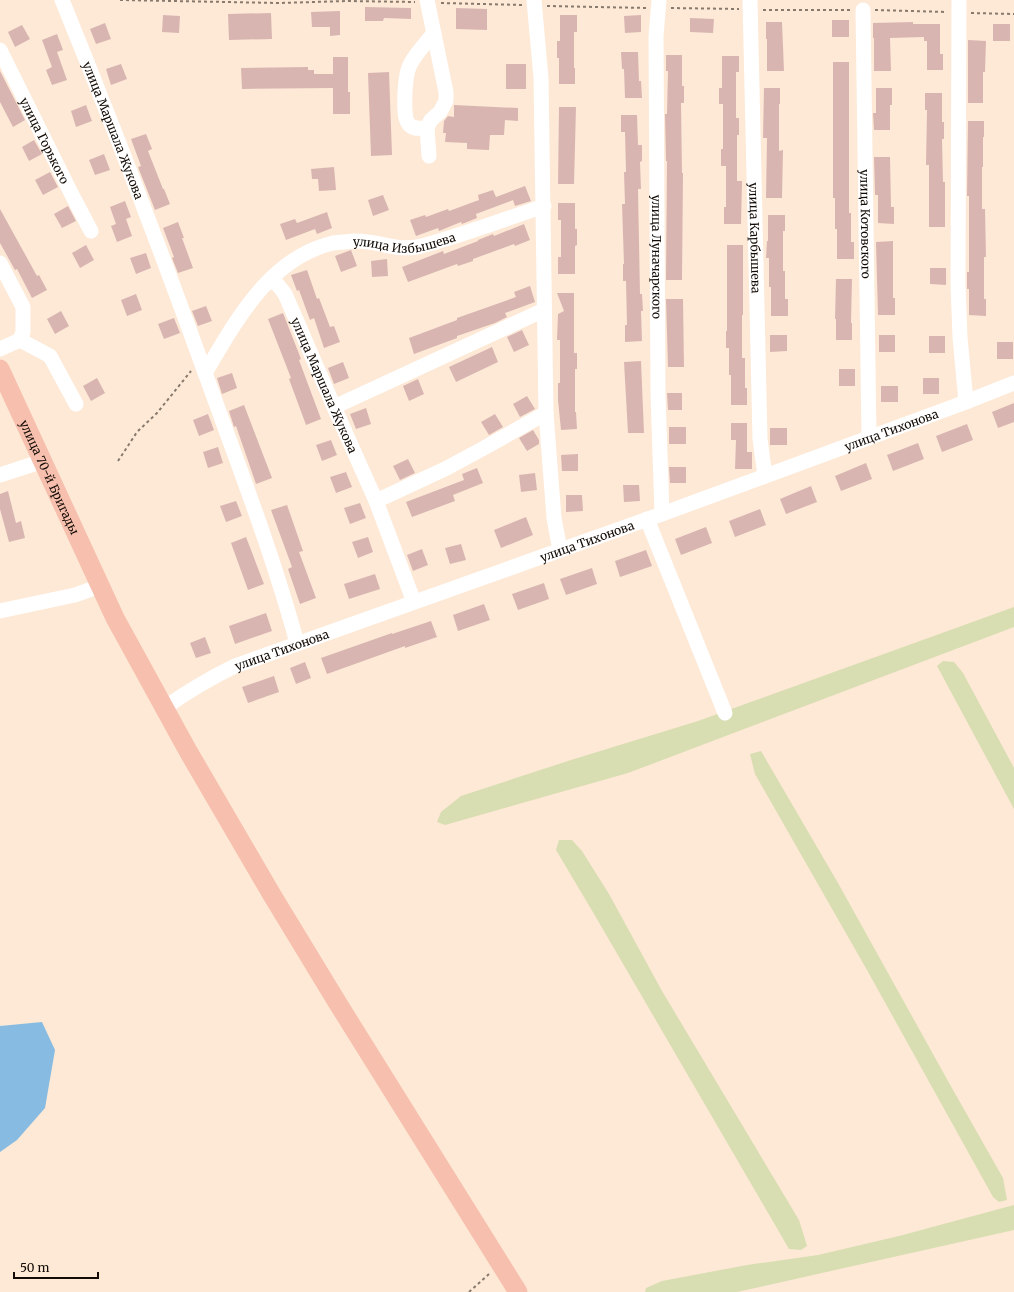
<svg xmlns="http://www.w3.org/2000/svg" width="1014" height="1292" font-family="Merriweather,serif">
	<rect width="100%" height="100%" fill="#fde9d6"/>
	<g fill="#d9ddb2">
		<path d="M1014,607V627L628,773L445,825L437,822L441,812L461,796L571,760L698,721Z"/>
		<path d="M943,661L954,662L963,673L1014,768V809L937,666Z"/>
		<path d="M761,751L838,883L948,1081L1003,1178L1007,1200L999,1202L993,1197L867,970L755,774L750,754Z"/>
		<path d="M559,840H572L582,851L609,894L662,991L799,1220L807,1246L801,1250L789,1249L594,914L556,850Z"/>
		<path d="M1014,1205V1230L737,1292H645L646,1288L662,1281L747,1265L818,1255L899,1236Z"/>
	</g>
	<path fill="#88bbe1" d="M42,1022L55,1050L45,1108L17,1140L0,1152V1026Z"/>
	<g fill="#d9b5b2">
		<path d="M365,7L411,8V19L384,18L383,21H365Z"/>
		<path d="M456,8L487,9V30L456,29Z"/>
		<path d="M340,11V35L330,36V27H312L311,12Z"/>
		<path d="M271,13L272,39L229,40L228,14Z"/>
		<path d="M163,15L180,16L179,33L162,32Z"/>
		<path d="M560,15H577V32H574V68H575V84H559V58H557V41H560Z"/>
		<path d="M641,15V32L625,33L624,16Z"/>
		<path d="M690,18L714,19L713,33L690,32Z"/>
		<rect x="832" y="20" width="17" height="17"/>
		<path d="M766,22H782L784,71H767V39H766Z"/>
		<path d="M913,22V24H940V54H943V70H927V41H924V37L890,38L891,71H874V38H873V23Z"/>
		<path d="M105,23L111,39L96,44L90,29Z"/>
		<rect x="993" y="24" width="17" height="17"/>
		<path d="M22,25L30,39L15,47L8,32Z"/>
		<path d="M57,34L63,50L57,52L67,80L52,85L46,70L52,67L42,40Z"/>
		<path d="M968,40L986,41L985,72H983V103H968Z"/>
		<path d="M621,52H638L639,81H641L642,98H625L624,69H622Z"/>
		<path d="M666,55H682V86H684V103H681L682,173H683L682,280H666L667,161H666L665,114H667L668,71H666Z"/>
		<path d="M722,56H739V72H736V118H739V135H737V181H742L741,224H724V207H726V166H721V149H723V104H719V88H722Z"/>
		<path d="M333,57H348V92H350V114H333V88L242,89L241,68L308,67V70H314V74H333Z"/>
		<path d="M833,62H849V213H851V242H854V259H837V229H835V198H833Z"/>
		<path d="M121,64L127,79L111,85L106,69Z"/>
		<rect x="506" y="64" width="20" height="25"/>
		<path d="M0,71L25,120L13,127L0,102Z"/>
		<path d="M389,72L392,155L371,156L368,73Z"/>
		<path d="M764,88H780V104H779V151L783,150L782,198H766L767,138H763Z"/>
		<path d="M876,88H892V105H890V130H874L873,113H876Z"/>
		<path d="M925,93H942V122H944V139H942L943,182H945V227H929V165H926L927,110H925Z"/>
		<path d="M86,105L92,121L76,127L71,111Z"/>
		<path d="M454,105L518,108V121L505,120L504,135H490L489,150L467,149V143L445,142L446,133H443L444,121L448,116L454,117Z"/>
		<path d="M559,107H576L574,184H558Z"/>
		<path d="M621,115H637L638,145H642V161L640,162L641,189H638L640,294H642L643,311H641L642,341L625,342V325H627L626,281H623V264H624L622,204H625L624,172H626L625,132H621Z"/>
		<path d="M968,121H984V137H983V167H982V209H985L986,257H984V299H986V316L969,315V289H967V272H969V196H967Z"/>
		<path d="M146,134L152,149L148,151L163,189H164L170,204L155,210L138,167L141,166L131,139Z"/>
		<path d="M34,140L42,154L29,161L22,147Z"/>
		<path d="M104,154L110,170L95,175L89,160Z"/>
		<path d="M874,157H890L891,207H894V224L878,223V195H875Z"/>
		<path d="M334,167L336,190L319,191L318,179H312L311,169Z"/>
		<path d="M50,172L58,187L43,195L35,180Z"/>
		<path d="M525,186L531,201L515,206L513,200L476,214L477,218L462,224L461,222L439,231L438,228L416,236L410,220L425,215L426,217L448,209L449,211L479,200L478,195L493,190L496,197Z"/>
		<path d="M383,195L389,210L373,216L368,200Z"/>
		<path d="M125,201L131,217L126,219L132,236L117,242L111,226L116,224L110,207Z"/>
		<path d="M558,203H575V229H577V245L575,246V274H558V257H561V220H558Z"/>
		<path d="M68,206L76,221L62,228L54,214Z"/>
		<path d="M0,209L37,276L39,275L47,290L32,298L17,269L15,270L0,243Z"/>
		<path d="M327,212L332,228L317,234L315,229L286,240L280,224L295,219L297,223Z"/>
		<path d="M768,215H785V231H783V271H785V299H788V316H771V287H769V258H766L767,241H768Z"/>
		<path d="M178,222L184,238H182L193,268L178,273L172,258L174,257L163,228Z"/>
		<path d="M524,224L530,240L515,246L514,244L473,259V261L458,266L457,264L408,282L402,267L443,251L444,254L478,241V240L493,234L494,236Z"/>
		<path d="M893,241V298H895V315H878L876,242Z"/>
		<path d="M86,245L94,260L80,268L72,253Z"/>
		<path d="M727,245H743V315H742V358H745V388H747V405H731V375H729V348H726V331H727Z"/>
		<path d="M351,250L357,266L341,272L335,256Z"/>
		<path d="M146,253L151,268L136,274L130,258Z"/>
		<path d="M387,259L388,276L372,277L371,261Z"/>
		<path d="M930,268H946V285L930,284Z"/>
		<path d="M307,270L317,299L319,298L330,327L334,326L340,342L324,348L314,318L310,320L299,290L297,291L291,275Z"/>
		<path d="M836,279H852L851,323H852V340H836V319H835Z"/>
		<path d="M530,286L535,302L505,313L507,317L495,323L457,336V338L414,354L409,338L457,320V318L516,297L514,292Z"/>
		<path d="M557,293H574V353H577V369H575V412H576L577,429L561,430L558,400V383H560V340H557L558,314L564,311Z"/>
		<path d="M136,294L142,310L127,316L121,300Z"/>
		<path d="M666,299H683L684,367H668Z"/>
		<path d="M206,306L212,321L198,326L192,311Z"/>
		<path d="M61,311L69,326L55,334L47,319Z"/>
		<path d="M283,313L301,359L299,360L321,419L306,425L289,379L291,378L268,319Z"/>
		<path d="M174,318L180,333L164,339L158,324Z"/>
		<path d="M522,330L529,345L514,352L507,337Z"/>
		<path d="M770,335H787V351L770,352Z"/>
		<rect x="879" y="335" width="16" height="17"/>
		<rect x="929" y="336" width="16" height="17"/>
		<rect x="997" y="342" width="16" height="17"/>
		<path d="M492,347L498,362L456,382L449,367Z"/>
		<path d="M641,361L644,433H628L624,362Z"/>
		<path d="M343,362L349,378L334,384L328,368Z"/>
		<rect x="839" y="369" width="16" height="17"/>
		<path d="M232,373L237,388L222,394L217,378Z"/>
		<path d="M97,378L105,393L91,401L83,386Z"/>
		<rect x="923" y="378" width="16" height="16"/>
		<path d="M418,379L424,394L409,401L403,386Z"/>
		<rect x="881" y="386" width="17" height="16"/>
		<path d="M667,393H682V410H668Z"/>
		<path d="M527,396L535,409L520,417L513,404Z"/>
		<path d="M1014,403V422L998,428L992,412Z"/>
		<path d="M244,405L272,478L256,484L236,426L234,427L229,411Z"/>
		<path d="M366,408L371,424L356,429L350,414Z"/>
		<path d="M208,414L214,430L199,436L193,420Z"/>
		<path d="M495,414L503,427L489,435L481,422Z"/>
		<path d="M731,423H747V452H752V469H735L736,440H731Z"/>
		<path d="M967,424L973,440L942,452L936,436Z"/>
		<rect x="669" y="427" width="17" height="17"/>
		<rect x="770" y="428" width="17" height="17"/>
		<path d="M533,430L539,440V444L527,451L519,438Z"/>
		<path d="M331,440L337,455L322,461L316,445Z"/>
		<path d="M918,443L924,459L893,471L887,455Z"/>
		<path d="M218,447L223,463L208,468L203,452Z"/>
		<path d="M578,454V471H562L561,455Z"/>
		<path d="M408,459L415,473L400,480L393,466Z"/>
		<path d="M866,463L872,479L841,491L835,476Z"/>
		<path d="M669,467H686V483H670Z"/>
		<path d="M477,468L483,483L453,495L455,501L412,517L406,502L464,480L462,474Z"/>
		<path d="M346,472L352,487L336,493L330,477Z"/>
		<path d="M535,473L537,490L521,492L519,475Z"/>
		<path d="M623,485H639L640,501L624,502Z"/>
		<path d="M811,486L817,502L786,514L780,499Z"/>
		<path d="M8,491L16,523L21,521L25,538L9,542L0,509V494Z"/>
		<path d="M566,495H582L583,511L566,512Z"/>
		<path d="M236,501L242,516L226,522L220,506Z"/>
		<path d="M360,503L366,518L350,524L344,508Z"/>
		<path d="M287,505L303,551L299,552L316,598L300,604L288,569L292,567L271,510Z"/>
		<path d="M760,509L766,525L735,537L729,521Z"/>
		<path d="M526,517L533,535L501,548L494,530Z"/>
		<path d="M706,527L712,543L681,555L675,539Z"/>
		<path d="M246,537L264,584L248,590L231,543Z"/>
		<path d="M368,537L373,552L358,558L352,542Z"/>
		<path d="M461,544L466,560L450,564L445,548Z"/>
		<path d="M422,549L428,565L413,571L407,555Z"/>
		<path d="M646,550L652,566L620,577L615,561Z"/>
		<path d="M592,568L597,584L566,595L560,579Z"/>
		<path d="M375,574L380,589L349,599L344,584Z"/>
		<path d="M544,583L549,599L518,610L512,594Z"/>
		<path d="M484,604L490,620L458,631L453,615Z"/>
		<path d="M266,613L272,631L235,644L229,626Z"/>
		<path d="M431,621L437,637L405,648V646L327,674L321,658L392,633V634Z"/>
		<path d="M205,637L211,653L196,658L190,643Z"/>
		<path d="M305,662L311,678L296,684L290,668Z"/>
		<path d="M274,676L279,692L248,703L242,687Z"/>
	</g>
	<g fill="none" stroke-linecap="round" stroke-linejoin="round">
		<g stroke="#87796c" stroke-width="2" stroke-dasharray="3 3" stroke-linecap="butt">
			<path d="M120,0L279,3L348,1L415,2"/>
			<path d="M441,3L523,5"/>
			<path d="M547,6L647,8"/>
			<path d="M671,8L739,9"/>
			<path d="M763,10H851"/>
			<path d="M875,10L947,12"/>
			<path d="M971,13L1014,14"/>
			<path d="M118,461L137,432L157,413L191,371"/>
			<path d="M469,1292L489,1274"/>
		</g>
		<g stroke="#fff" stroke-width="15">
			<path id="s1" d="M62,0C115,130 165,261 212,392C242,475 274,558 297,643"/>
			<path d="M427,0L446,92V101L440,112L431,120L427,128L429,156"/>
			<path d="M534,0L541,78L546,413L554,518L560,550"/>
			<path id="s2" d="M659,0L656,36L658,394L662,514"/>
			<path id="s3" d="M750,0L760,439L765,476"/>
			<path d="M959,0L958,284L960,337L966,402"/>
			<path id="s4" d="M863,10L869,437"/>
			<path id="s5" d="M0,50L72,195L91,231"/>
			<path d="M427,128C420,128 412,130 408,123C402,115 405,74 410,65C415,54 426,43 434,33"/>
			<path d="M0,263L23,307V332L20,340L50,356L76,404"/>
			<path id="s6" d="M270,280L278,285L285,294L334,407L376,501L414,602"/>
			<path d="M0,349L20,340"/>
			<path id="s7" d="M205,373C236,321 269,258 333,243C340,242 347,242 354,241C376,240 394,251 417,247C428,245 439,241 449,238C481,228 512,217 544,206"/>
			<path d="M334,407L544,310"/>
			<path d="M0,475L43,461"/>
			<path d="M376,501L445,469L484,448L546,413"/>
			<path d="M647,519L725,713"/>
			<path d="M0,611L75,595L100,586"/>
			<path id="s8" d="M164,708C187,692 210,678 235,666L662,514L966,402L1014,383"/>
		</g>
		<path stroke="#f7bfad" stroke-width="19" id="s9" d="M0,369L115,618L188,751L272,895L337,1002L518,1292"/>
	</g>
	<g text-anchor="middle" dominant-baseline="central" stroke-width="3.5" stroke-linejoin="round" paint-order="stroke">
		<g font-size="12" fill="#120a04" stroke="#fde9d6">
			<text stroke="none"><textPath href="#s1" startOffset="140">улица Маршала Жукова</textPath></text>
			<text stroke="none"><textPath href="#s5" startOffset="101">улица Горького</textPath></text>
			<text stroke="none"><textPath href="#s4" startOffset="214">улица Котовского</textPath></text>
			<text stroke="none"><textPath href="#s7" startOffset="260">улица Избышева</textPath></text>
			<text stroke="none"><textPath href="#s3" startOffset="238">улица Карбышева</textPath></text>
			<text stroke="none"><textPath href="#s2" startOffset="257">улица Луначарского</textPath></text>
			<text stroke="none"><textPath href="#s6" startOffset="120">улица Маршала Жукова</textPath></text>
			<text stroke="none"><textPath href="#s8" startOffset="780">улица Тихонова</textPath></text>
			<text stroke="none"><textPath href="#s9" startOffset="119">улица 70-й Бригады</textPath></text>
			<text stroke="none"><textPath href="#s8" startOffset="456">улица Тихонова</textPath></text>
			<text stroke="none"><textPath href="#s8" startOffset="132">улица Тихонова</textPath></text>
		</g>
	</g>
	<path d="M14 1272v6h84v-6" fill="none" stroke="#120a04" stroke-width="2"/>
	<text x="20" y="1272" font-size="12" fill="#120a04" stroke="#fde9d6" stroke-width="3" paint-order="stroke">50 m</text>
</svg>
